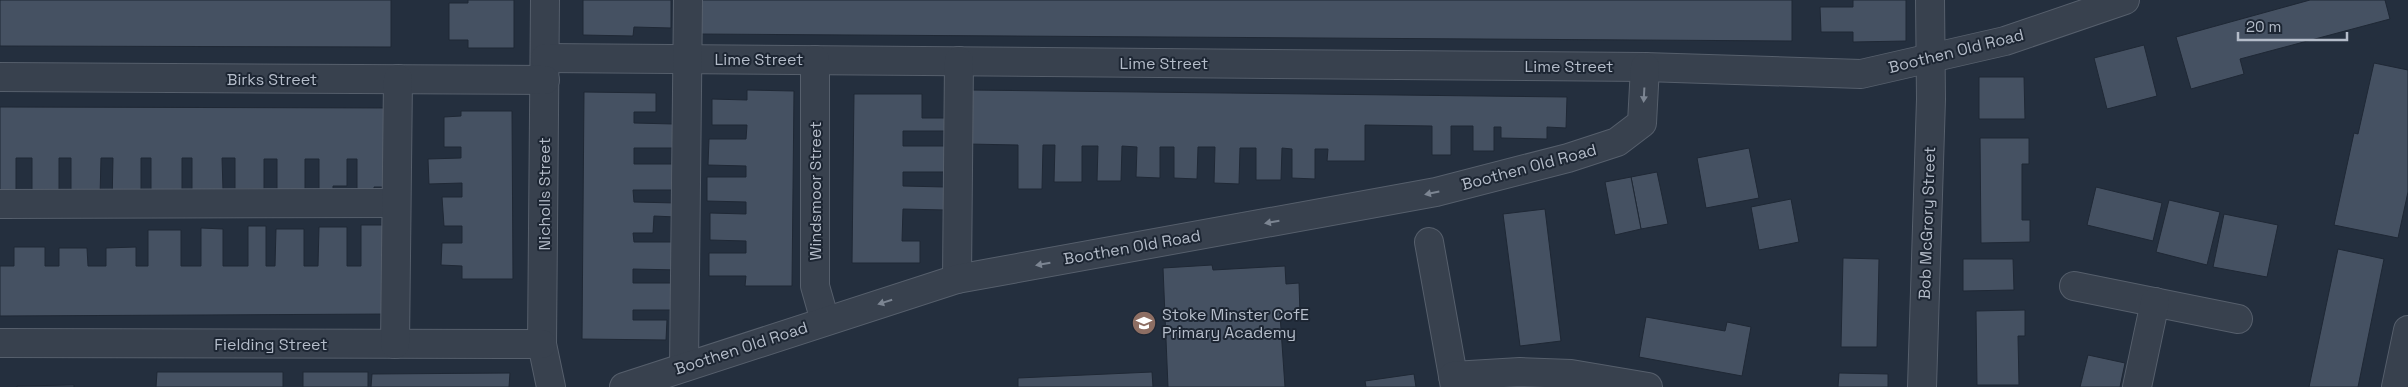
<svg xmlns="http://www.w3.org/2000/svg" width="2408" height="387" font-family="'Space Grotesk',sans-serif">
	<rect width="100%" height="100%" fill="#242f3e"/>
	<g fill="#455162" stroke="#1f2835">
		<path d="M0,0H391V47L0,46Z"/>
		<path d="M468,0H514V48H468V40H449V3H468Z"/>
		<path d="M583,0H671V28L634,27L633,36L583,35Z"/>
		<path d="M697,0H1792V41L697,34Z"/>
		<path d="M1853,0H1906V41L1853,42V32H1821L1820,7H1853Z"/>
		<path d="M2310,0H2385L2390,19L2240,59L2244,74L2191,89L2176,37Z"/>
		<path d="M2144,45L2157,96L2107,109L2094,58Z"/>
		<path d="M2374,63L2408,70V192L2398,238L2334,225L2354,133L2358,134Z"/>
		<path d="M1979,77H2024L2025,119H1979Z"/>
		<path d="M747,90L794,91L792,286H745L746,276H709V253H746V241L710,240V213L746,214V202L707,201V177H746V166L708,165L709,139H746L747,125H712V99L747,100Z"/>
		<path d="M969,90L1567,97L1566,128L1547,127V139L1501,138V127H1494V151H1473V126H1451V155H1432V126L1365,125V161H1327L1328,149H1315V179L1292,178V149L1282,148L1281,180H1256V148H1240L1239,184L1214,183L1215,147H1198L1197,179L1174,178V147H1160V178L1136,177L1137,147L1122,146L1121,181H1097L1098,146H1082V182H1054L1055,145H1043L1042,189H1018V145L968,144Z"/>
		<path d="M584,92L656,93V112H634V123L673,124V148H634V164H677V190H633L634,202L676,203V217L654,216L653,233H633L634,242H679L678,270L633,269V283H678V310H633V320H667L666,340L582,339Z"/>
		<path d="M854,94H922V118H948L949,131H903V146H946V172H903V186L945,187V210L903,209L902,241H920V263H852Z"/>
		<path d="M0,107L396,108L388,187H374V200L357,199V159H347V186H333V198H319V159H305V191L277,205V159H264V189H235V158H222L223,190H192V158H182V192H151V158H141V205H112L113,158H101L100,197H71V158H59V193L32,192V158H16V192H0Z"/>
		<path d="M461,111H512L513,279H462V266L441,265L442,243H462V226H444L442,197H462V183L429,184L428,159L461,158V147H444V117L461,116Z"/>
		<path d="M1980,138H2029V164H2022V220H2030V242L1981,243Z"/>
		<path d="M1749,148L1759,198L1706,208L1697,158Z"/>
		<path d="M1657,172L1668,224L1641,229L1631,177Z"/>
		<path d="M1631,177L1641,229L1615,235L1605,182Z"/>
		<path d="M2096,187L2162,203L2153,241L2087,225Z"/>
		<path d="M1791,199L1799,242L1759,250L1751,207Z"/>
		<path d="M2169,200L2220,212L2207,265L2156,252Z"/>
		<path d="M1545,209L1561,341L1520,346L1503,214Z"/>
		<path d="M2224,214L2278,225L2267,277L2213,267Z"/>
		<path d="M361,225H389L393,314L0,316V266H14V247H45V266H59V248H87L88,266H106V248L136,247V266H148V230H181V266H201V228L223,229V266H248V226H266V266H275L276,229H304V266H318L319,227H347V266H361Z"/>
		<path d="M2338,249L2384,259L2358,387H2309Z"/>
		<path d="M1843,258L1879,259L1877,347H1841Z"/>
		<path d="M1963,259H2013L2014,290L1963,291Z"/>
		<path d="M1212,265L1213,270L1285,266L1286,284L1299,283L1300,314L1280,315L1285,387H1168L1163,268Z"/>
		<path d="M2025,310V336H2018L2019,385H1977L1976,311Z"/>
		<path d="M1646,317L1725,331L1727,322L1751,327L1742,376L1639,357Z"/>
		<path d="M2088,355L2125,363L2120,387H2080Z"/>
		<path d="M157,372H283V387H156Z"/>
		<rect x="303" y="372" width="65" height="15"/>
		<path d="M1152,372L1153,387H1018V378Z"/>
		<path d="M510,373L509,387H371L372,374Z"/>
		<path d="M1839,373L1888,374V387H1838Z"/>
		<path d="M1414,374L1416,387H1366L1365,381Z"/>
		<path d="M74,385V387H17V386Z"/>
	</g>
	<g fill="none" stroke-linecap="round" stroke-linejoin="round">
		<g stroke="#565f6c" stroke-width="30">
			<g id="minor">
				<path d="M545,0L542,344L551,387"/>
				<path d="M545,58L1645,67L1861,74L2005,41L2125,0"/>
				<path d="M815,60V286L825,321"/>
				<path d="M0,77L545,80"/>
				<path d="M0,204L395,203"/>
				<path d="M1429,242L1455,387"/>
				<path d="M957,279L959,61"/>
				<path d="M2074,286L2238,319"/>
				<path d="M0,343L542,344"/>
				<path d="M395,344L398,79"/>
				<path d="M684,367L688,0"/>
				<path d="M1453,376L1520,372L1571,374L1648,387"/>
				<path d="M624,387L957,279L1436,192L1568,158L1617,142L1642,123L1645,67"/>
				<path d="M1922,387L1931,99L1930,0"/>
				<path d="M2137,387L2155,302"/>
				<path d="M2396,387L2408,330"/>
			</g>
		</g>
		<use href="#minor" stroke="#38414e" stroke-width="28"/>
	</g>
	<defs><path id="oneway-solid" d="M-6-.8H1V-3.2L6.5 0L1 3.2V.8H-6Z" transform="scale(1.25)"/></defs>
	<g fill="#7c8592">
		<use href="#oneway-solid" transform="translate(1644 95) rotate(93)"/>
		<use href="#oneway-solid" transform="translate(1432 193) rotate(168)"/>
		<use href="#oneway-solid" transform="translate(1272 222) rotate(170)"/>
		<use href="#oneway-solid" transform="translate(1043 264) rotate(170)"/>
		<use href="#oneway-solid" transform="translate(885 302) rotate(163)"/>
	</g>
	<defs>
		<g id="school-disc" transform="scale(1.25)"><circle r="9.5" fill="#8d6e63" stroke="#1d2633"/><path d="M0-5L7-2L0 1L-7-2ZM-4 1L0 2.5L4 1V4Q0 6-4 4Z" fill="#fff"/></g>
	</defs>
	<g fill-rule="evenodd">
		<use href="#school-disc" x="1144" y="323"/>
	</g>
	<g text-anchor="middle" dominant-baseline="central" stroke-width="4" stroke-linejoin="round" paint-order="stroke">
		<g font-size="16" fill="#b4bcc9" stroke="#1d2633">
			<text transform="translate(1956 51) rotate(-14)">Boothen Old Road</text>
			<text x="759" y="59">Lime Street</text>
			<text x="1164" y="63">Lime Street</text>
			<text x="1569" y="66">Lime Street</text>
			<text x="272" y="79">Birks Street</text>
			<text transform="translate(1529 167) rotate(-15)">Boothen Old Road</text>
			<text transform="translate(815 191) rotate(-90)">Windsmoor Street</text>
			<text transform="translate(544 194) rotate(-90)">Nicholls Street</text>
			<text transform="translate(1927 223) rotate(-88)">Bob McGrory Street</text>
			<text transform="translate(1132 247) rotate(-10)">Boothen Old Road</text>
			<text x="271" y="344">Fielding Street</text>
			<text transform="translate(741 348) rotate(-18)">Boothen Old Road</text>
		</g>
		<g font-size="16" fill="#b4bcc9" stroke="#1d2633" text-anchor="start">
			<text x="1162" y="314">Stoke Minster CofE<tspan x="1162" dy="18">Primary Academy</tspan></text>
		</g>
	</g>
	<path d="M2238 32v8h109v-8" fill="none" stroke="#b4bcc9" stroke-width="2.5"/>
	<text x="2246" y="32" font-size="15" fill="#b4bcc9" stroke="#1d2633" stroke-width="4" paint-order="stroke">20 m</text>
</svg>
